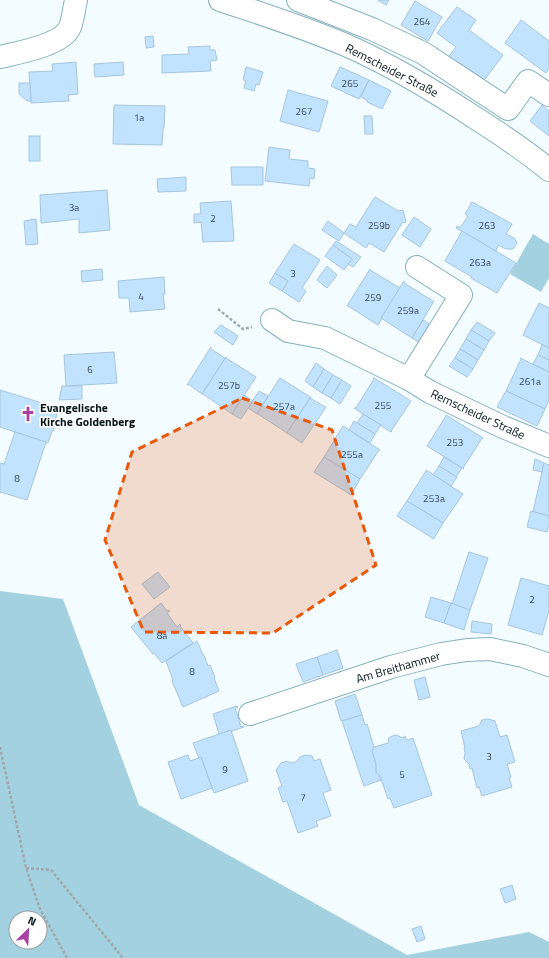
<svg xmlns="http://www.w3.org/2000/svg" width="549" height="958" font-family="'Titillium Web',sans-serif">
	<rect width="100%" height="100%" fill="#f3fcff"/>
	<g fill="#a4d1e0" fill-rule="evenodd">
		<path d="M533,234L549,244V278L541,292L510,274Z"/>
		<path d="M0,591L63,599L139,805L407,955L529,932L549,942V958H0ZM16,918H40V942H16Z"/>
	</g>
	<g fill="#c2e3fd" stroke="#a6c6df">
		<path d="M378,0H389L386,5Z"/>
		<path d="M415,1L442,17L428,41L401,25Z"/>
		<path d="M457,7L476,20L469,30L503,55L482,83L447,59L456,47L437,33Z"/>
		<path d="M521,20L549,41V68L546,73L505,43Z"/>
		<path d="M153,36L154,47L146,48L145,37Z"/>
		<path d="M210,46V50H215L217,60L210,61L211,71L162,73V55L189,54L188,47Z"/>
		<path d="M76,62L78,94L68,95L69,101L31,103L29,72L53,71L52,64Z"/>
		<path d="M123,62L124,75L95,77L94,64Z"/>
		<path d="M246,67L263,72L259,85L256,84L254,91L244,88L246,81L243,80Z"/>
		<path d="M340,67L369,80L359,99L331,86Z"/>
		<path d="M369,80L391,91L382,109L367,102L368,101L361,97Z"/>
		<path d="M19,83H30L31,101H27L19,94Z"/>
		<path d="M288,90L328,101L319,132L280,121Z"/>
		<path d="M114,105L165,106L164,128L163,129L162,145L113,144Z"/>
		<path d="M542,105L549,111V136L530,121Z"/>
		<path d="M364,116H372L373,134H365Z"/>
		<rect x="29" y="136" width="11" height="25"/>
		<path d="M269,147L290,150L289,159L308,161V168L315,169L314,179L310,178L309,186L265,181Z"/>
		<path d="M231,167H263V185H232Z"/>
		<path d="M186,177V191L158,192L157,179Z"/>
		<path d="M107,190L110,230L79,233V219L41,223L40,195Z"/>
		<path d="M375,197L398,211L403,210L406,222L402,223L384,252L369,243L366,248L344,233L350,224L356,227Z"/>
		<path d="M231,201L234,241L203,242L201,222L194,223V214H201L200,203Z"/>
		<path d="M472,202L512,224L506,234L514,238L517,243L513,249H506L498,245L496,251L456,228L457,226L460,228L468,216L465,214Z"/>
		<path d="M414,217L431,229L420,247L402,235Z"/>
		<path d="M36,219L38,244L26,245L24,221Z"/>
		<path d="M328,221L344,233L339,241L322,230Z"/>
		<path d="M462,231L516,263L497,293L471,278L472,277L445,261Z"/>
		<path d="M336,241L361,257L353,267L348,264L352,259L333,245Z"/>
		<path d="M294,244L320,260L302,288L306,291L299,302L282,291L288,281L275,273Z"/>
		<path d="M333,245L352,259L344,270L325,256Z"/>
		<path d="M327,266L337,275L327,288L317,280Z"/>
		<path d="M102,269L103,280L82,282L81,271Z"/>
		<path d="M370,269V270L400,288L378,325L348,306H347Z"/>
		<path d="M275,273L288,281L282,291L269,283Z"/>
		<path d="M164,277L165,294H163L165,309L130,312L129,298H119L118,281Z"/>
		<path d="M404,281V283L433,301H434L412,338L381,318Z"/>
		<path d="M539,303L549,308V348L523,335Z"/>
		<path d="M423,320L431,325L420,343L412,338Z"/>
		<path d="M477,322L495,333L489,341L471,330Z"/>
		<path d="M221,325L238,336L233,345L214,332Z"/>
		<path d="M471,330L489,341L484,350L466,339Z"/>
		<path d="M466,339L484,350L478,360L460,349Z"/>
		<path d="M542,345L549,348V360L538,355Z"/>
		<path d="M211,347V349L225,358L226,357L202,394L188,384L187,385Z"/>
		<path d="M460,349L478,360L473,369L455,358Z"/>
		<path d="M114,352L117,383L66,386L64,355Z"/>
		<path d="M538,355L549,360V372L533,364Z"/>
		<path d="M226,357V358L256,377L232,414L203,394H202Z"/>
		<path d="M455,358L473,369L467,377L449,366Z"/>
		<path d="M520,358L549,372V400L545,409L506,391L521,359Z"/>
		<path d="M316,363L324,369L313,387L305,381Z"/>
		<path d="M324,369L333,375L322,393L313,387Z"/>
		<path d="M333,375L342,380L331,398L322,393Z"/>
		<path d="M280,378L310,397H311L287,433L258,414H257Z"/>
		<path d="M373,378H374L411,401L391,431H392L391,432L354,408H356L374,379Z"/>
		<path d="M342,380L351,386L340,404L331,398Z"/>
		<path d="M62,386H82V399L59,400Z"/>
		<path d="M0,390L58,408L53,431H52L48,443L0,427Z"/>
		<path d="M259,391L268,396L257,414L248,408Z"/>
		<path d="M506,391L545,409L537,426L497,407Z"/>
		<path d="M244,395L253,401L241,419L232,414Z"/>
		<path d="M311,397L310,398L325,407H326L302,443L287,433Z"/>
		<path d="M363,414L381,425L375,434L357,423Z"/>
		<path d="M446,415L483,438H482L463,468L464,469L427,446L446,416Z"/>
		<path d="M354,421L375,434L370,443L349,430Z"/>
		<path d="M343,426L380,450H379L360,479L324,457Z"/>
		<path d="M15,432L46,442L27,500L0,492V463L4,464Z"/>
		<path d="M324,457L360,479L351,495L314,472Z"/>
		<path d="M444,457L462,468L456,477L439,466Z"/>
		<path d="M535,459L544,463L542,472L533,470Z"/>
		<path d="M544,463L549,465V516L533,512Z"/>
		<path d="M439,466L457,477L451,486L433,475Z"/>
		<path d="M426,470L463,494L443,523L407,501L426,471Z"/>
		<path d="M407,501L443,523L434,538V539L397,516Z"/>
		<path d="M531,511L549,516V524L547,532L527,527Z"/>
		<path d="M469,552L488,558L470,610L452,604Z"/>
		<path d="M158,572L170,587L154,599L142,584Z"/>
		<path d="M521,578L549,586V611L542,635L508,625Z"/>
		<path d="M431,597L451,603L444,623L425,617Z"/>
		<path d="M161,603L167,611L169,610L170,611L167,613L177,627L180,624L181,625L180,626L193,643L162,663L154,653L153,654L131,627Z"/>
		<path d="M451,603L470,610L464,630L444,623Z"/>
		<path d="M472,621L492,624L491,634L471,632Z"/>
		<path d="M197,641L203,655H204L208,666L210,665L215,677L214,678L219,691L183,707L172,681L173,680L166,661Z"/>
		<path d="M337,650L343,668L323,675L317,657Z"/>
		<path d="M317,657L323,675L303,682L296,664Z"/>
		<path d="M425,677L430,697L419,700L414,680Z"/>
		<path d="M355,694L362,715L341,721L335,701Z"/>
		<path d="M237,706L238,707L235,708L241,727L244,726V727L232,731L231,730L219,734L213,714Z"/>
		<path d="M362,715L365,725L367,724L374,747L372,751L376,764V772L380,776L381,780L364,786L342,721Z"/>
		<path d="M488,719L495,721L500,737L507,735L515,762L507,764L511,777L509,778L512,787L482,796L479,787L477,788L472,768L470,769L469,764L464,759L465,753L464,748H465L461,731L479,726L482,720Z"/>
		<path d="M231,730L248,781L214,793L201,757L199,758L193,743Z"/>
		<path d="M397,735L402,738L405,736L406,739L408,740L413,738L432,795L394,808L390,798L388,799L380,776L376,772V764L372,751L374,747L388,743L389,738L392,736Z"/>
		<path d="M188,755L190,761L201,757L212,788L181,799L168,762Z"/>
		<path d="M305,755L312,756L314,761L320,759L331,790L323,793L331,816L316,821L318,826L298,833L287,801L283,802L278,788L282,786L276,770L281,763L287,761L291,763L296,762L300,757Z"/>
		<path d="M512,885L516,899L505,903L500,889Z"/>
		<path d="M421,926L425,939L417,942L412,929Z"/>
	</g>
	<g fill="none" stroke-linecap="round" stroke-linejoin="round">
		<g stroke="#86b0be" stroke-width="24">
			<g id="minor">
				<path d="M298,0L372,29L423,53L508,109L528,81L549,95"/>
				<path d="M0,57C17,53 63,45 70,27C73,19 74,9 76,0"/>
				<path d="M272,320L288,331L325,338L409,379L430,392L503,427L549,446"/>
				<path d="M409,379L461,295L417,267"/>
				<path d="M250,714L391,667L441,654L467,650L490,649L523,656L549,665"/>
			</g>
		</g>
		<g stroke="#86b0be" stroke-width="24">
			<path id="major" d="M220,0C263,14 306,28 348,46C393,66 436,92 477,119C502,135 526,151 549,170"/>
		</g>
		<g stroke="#9da9ad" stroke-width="2.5" stroke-dasharray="3 2" stroke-linecap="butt">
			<path d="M218,309L243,329L252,327"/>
			<path d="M0,747L26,868L40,909L67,958"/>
			<path d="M26,868L51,870L123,958"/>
		</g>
		<use href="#minor" stroke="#fff" stroke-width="22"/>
		<use href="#major" stroke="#fff" stroke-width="22"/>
	</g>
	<path fill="#e8590c" fill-opacity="0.2" stroke="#e8590c" stroke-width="3" stroke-dasharray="8 5" stroke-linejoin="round" d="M242,398L332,430L376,565L273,633L144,632L105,540L132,452Z"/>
	<defs>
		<g id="church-bare" transform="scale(1.2)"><path d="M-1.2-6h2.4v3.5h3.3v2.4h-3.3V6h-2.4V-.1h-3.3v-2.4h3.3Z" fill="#a940a2" stroke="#fff" stroke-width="2.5" paint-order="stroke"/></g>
	</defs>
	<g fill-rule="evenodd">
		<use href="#church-bare" x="28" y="414"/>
	</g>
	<g text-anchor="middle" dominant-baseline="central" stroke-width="3" stroke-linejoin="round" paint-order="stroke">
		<g font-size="10" fill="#344853">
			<text x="422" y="21">264</text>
			<text x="350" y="83">265</text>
			<text x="304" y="111">267</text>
			<text x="139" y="117">1a</text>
			<text x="74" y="207">3a</text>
			<text x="213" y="218">2</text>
			<text x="379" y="225">259b</text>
			<text x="487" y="225">263</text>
			<text x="480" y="262">263a</text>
			<text x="293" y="273">3</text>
			<text x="141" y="296">4</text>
			<text x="373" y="297">259</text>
			<text x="408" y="310">259a</text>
			<text x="90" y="369">6</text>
			<text x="530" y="381">261a</text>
			<text x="229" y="385">257b</text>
			<text x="383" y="405">255</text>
			<text x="284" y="406">257a</text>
			<text x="455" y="442">253</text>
			<text x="352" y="454">255a</text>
			<text x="17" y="478">8</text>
			<text x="434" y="498">253a</text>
			<text x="532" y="599">2</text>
			<text x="162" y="635">8a</text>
			<text x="192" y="671">8</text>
			<text x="489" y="756">3</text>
			<text x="225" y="769">9</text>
			<text x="402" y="774">5</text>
			<text x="303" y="797">7</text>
		</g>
		<g font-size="12" fill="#05151a" stroke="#fff">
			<text transform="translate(392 70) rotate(27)">Remscheider Straße</text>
			<text transform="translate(478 414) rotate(25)">Remscheider Straße</text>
			<text transform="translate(398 667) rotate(-16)">Am Breithammer</text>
		</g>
		<g font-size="12" font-weight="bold" fill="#05151a" stroke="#fff" text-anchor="start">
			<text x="40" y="407">Evangelische<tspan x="40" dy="14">Kirche Goldenberg</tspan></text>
		</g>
	</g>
	<g transform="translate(28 930) rotate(24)"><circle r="19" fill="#ffffff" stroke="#9ba1a3"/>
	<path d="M0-3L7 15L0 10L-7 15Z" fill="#a940a2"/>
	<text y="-6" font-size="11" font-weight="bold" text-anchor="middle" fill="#05151a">N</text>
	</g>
</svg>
